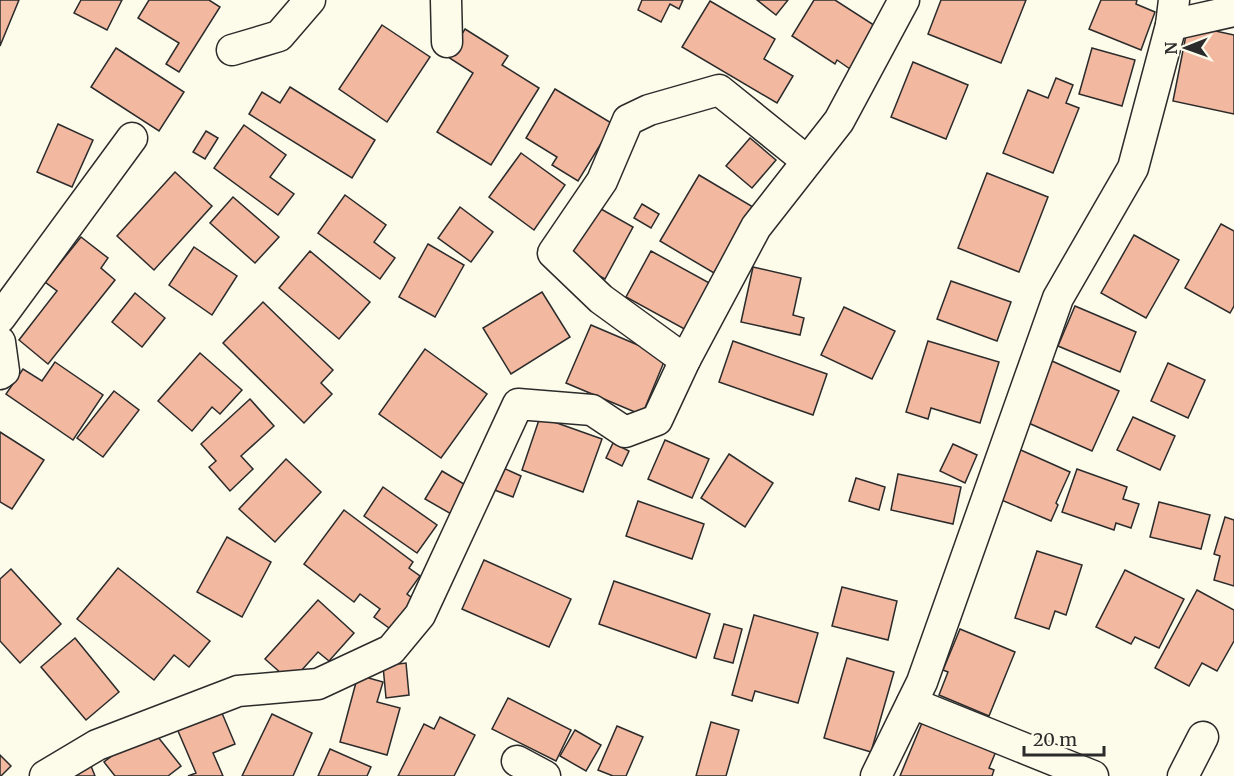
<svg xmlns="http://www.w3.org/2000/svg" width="1234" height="776" font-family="Merriweather,serif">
	<rect width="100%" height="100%" fill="#fdfbea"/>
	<g fill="#f2b8a0" stroke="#2b2b2b" stroke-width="1.5">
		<path d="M0,0H19L0,46Z"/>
		<path d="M81,0H122L107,30L74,13Z"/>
		<path d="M149,0H209L220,7L179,72L166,64L179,43L138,18Z"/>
		<path d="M642,0H683L679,9L670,4L661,22L638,10Z"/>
		<path d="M757,0H788L776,15Z"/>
		<path d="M814,0H835L880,29L853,71L837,60L835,64L792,36Z"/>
		<path d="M941,0H1026L1001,63L928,34Z"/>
		<path d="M1101,0H1137L1136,4L1155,12L1141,50L1089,29Z"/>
		<path d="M710,1L775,39L764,59L793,76L777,103L682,47Z"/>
		<path d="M382,25L430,57L387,122L339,89Z"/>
		<path d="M1188,25L1234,35V114L1173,101Z"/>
		<path d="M465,29L508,56L502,65L539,88L491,165L437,132L473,73L448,57Z"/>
		<path d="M116,48L184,92L159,131L91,87Z"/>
		<path d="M1092,48L1135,60L1122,106L1079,94Z"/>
		<path d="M913,62L968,85L946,139L891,117Z"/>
		<path d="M1056,78L1073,85L1066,103L1079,108L1053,173L1003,153L1028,90L1048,98Z"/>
		<path d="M290,87L375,140L352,178L249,114L262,92L280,103Z"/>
		<path d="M555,89L613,124L578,181L552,165L557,157L526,138Z"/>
		<path d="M58,124L93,140L72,187L37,172Z"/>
		<path d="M244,125L286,155L270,177L294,194L278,215L214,168Z"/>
		<path d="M206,131L218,138L205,159L193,152Z"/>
		<path d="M750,138L776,160L752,188L726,166Z"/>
		<path d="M521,153L565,185L534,230L489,197Z"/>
		<path d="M175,172L212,206L154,270L117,236Z"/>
		<path d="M987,173L1048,197L1019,272L958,248Z"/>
		<path d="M699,175L753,207L714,273L660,241Z"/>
		<path d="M345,195L386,225L374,242L395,258L380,279L318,233Z"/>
		<path d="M233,197L279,237L255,263L210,223Z"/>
		<path d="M642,204L659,214L651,228L634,218Z"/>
		<path d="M594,205L633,227L605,279L566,258Z"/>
		<path d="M460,207L493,232L471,262L438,238Z"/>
		<path d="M1221,224L1234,231V306L1230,313L1185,288Z"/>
		<path d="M1134,235L1179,260L1146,318L1101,293Z"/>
		<path d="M81,237L108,258L101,268L115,280L48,364L19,340L57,291L45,282Z"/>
		<path d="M428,244L464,265L435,317L399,297Z"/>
		<path d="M194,247L237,276L212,315L169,285Z"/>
		<path d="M310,251L370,302L339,339L279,288Z"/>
		<path d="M651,251L713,285L688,331L626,297Z"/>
		<path d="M753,267L801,278L793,315L804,318L800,335L741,322Z"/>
		<path d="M951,281L1011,302L997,341L937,319Z"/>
		<path d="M542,292L570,337L511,374L483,328Z"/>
		<path d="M135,293L165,318L142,347L112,322Z"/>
		<path d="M263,302L333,370L321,383L332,394L304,423L223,343Z"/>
		<path d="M1075,306L1136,332L1120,372L1058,346Z"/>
		<path d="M844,307L895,331L872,379L821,355Z"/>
		<path d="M591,325L666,357L642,415L566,383Z"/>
		<path d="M733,341L827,374L813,415L719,382Z"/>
		<path d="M928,341L999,362L980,423L931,408L928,419L906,412Z"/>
		<path d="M425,349L487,394L441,458L379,414Z"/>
		<path d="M200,353L242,390L220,414L212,407L192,431L158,401Z"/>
		<path d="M1052,361L1119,391L1092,451L1024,421Z"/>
		<path d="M55,362L103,395L73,440L6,394L23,369L42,381Z"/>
		<path d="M1168,363L1205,380L1188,418L1151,401Z"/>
		<path d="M114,391L139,410L103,457L77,438Z"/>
		<path d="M250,399L274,426L241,456L253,469L230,491L209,467L216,461L201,444Z"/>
		<path d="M540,417L602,439L583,492L522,470Z"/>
		<path d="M1133,417L1175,436L1160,470L1117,450Z"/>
		<path d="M0,432L44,460L12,509L0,502Z"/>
		<path d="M665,440L709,459L692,498L648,479Z"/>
		<path d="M613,443L629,451L622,466L606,458Z"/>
		<path d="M953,444L977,455L965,483L940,471Z"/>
		<path d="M1014,447L1070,472L1056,503L1058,505L1051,521L992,496Z"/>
		<path d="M729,454L773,483L745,527L701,498Z"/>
		<path d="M286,459L321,492L275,542L239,509Z"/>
		<path d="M501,467L521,476L513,497L492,489Z"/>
		<path d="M1077,469L1127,487L1123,499L1139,504L1131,528L1116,523L1114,530L1062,512Z"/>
		<path d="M442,471L469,487L453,515L425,499Z"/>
		<path d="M898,474L961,487L953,524L891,510Z"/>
		<path d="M856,478L885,487L879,510L849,501Z"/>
		<path d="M383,487L437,525L417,553L364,516Z"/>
		<path d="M638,501L704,524L692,559L626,536Z"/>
		<path d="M1159,502L1210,515L1201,549L1150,537Z"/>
		<path d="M344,510L413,562L409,568L420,576L407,594L419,603L396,633L374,617L380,609L360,594L354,602L304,564Z"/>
		<path d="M1225,517L1234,520V586L1214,580L1220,556L1214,554Z"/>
		<path d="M227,537L271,562L242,617L197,592Z"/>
		<path d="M1037,551L1082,565L1066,615L1055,611L1049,629L1015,618Z"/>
		<path d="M484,560L571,599L549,647L462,609Z"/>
		<path d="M118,568L210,641L189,667L174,655L154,680L77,619Z"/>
		<path d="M11,569L61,624L20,663L0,641V579Z"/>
		<path d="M1125,570L1184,599L1159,648L1135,637L1131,644L1096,627Z"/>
		<path d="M614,581L710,614L696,658L599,624Z"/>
		<path d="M842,587L897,601L888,640L832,626Z"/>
		<path d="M1197,590L1234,610V641L1217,671L1202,663L1189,686L1155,668Z"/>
		<path d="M318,600L354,633L329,661L318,652L291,682L265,659Z"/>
		<path d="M754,615L818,633L798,703L755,691L752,701L732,695Z"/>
		<path d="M724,624L742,629L733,663L714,658Z"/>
		<path d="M960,629L1015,652L989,716L939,695L948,672L943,670Z"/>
		<path d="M75,638L119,692L86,720L41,667Z"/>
		<path d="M847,658L894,672L871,752L824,738Z"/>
		<path d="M406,663L409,695L386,698L383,666Z"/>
		<path d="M358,675L383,682L377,702L400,708L387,755L340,742Z"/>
		<path d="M508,698L571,730L556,761L492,729Z"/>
		<path d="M219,706L235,744L213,753L223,776H188L196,773L175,724Z"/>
		<path d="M272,714L312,733L293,776H242Z"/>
		<path d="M440,717L475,735L454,776H398L424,724L434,729Z"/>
		<path d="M924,718L997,749L989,768L994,770L992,776H900Z"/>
		<path d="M711,722L739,730L726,776H696Z"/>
		<path d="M617,726L643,737L626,776H613L598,770Z"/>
		<path d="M150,727L181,766L168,776H115L104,762Z"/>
		<path d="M575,730L601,745L586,771L560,756Z"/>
		<path d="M330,749L371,767L367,776H318Z"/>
		<path d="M0,755L11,766L1,776H0Z"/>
		<path d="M91,766L95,776H60Z"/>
	</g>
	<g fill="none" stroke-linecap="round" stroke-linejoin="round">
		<g stroke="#2b2b2b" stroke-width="33">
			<g id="minor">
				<path d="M446,0L447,42"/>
				<path d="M1171,25L1234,11"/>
				<path d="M232,50L279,36L310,0"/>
				<path d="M0,318L132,138"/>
				<path d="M0,342L4,371L0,374"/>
				<path d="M685,360L601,299L553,253L602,181L628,120L649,110L719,90L807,161"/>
				<path d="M912,703L1093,776"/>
				<path d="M517,761L545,776"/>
				<path d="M45,776L97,745L238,691L318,684L391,650L420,615L518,404L592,410L625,432L657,420L685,360L756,227L839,121L904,0"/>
				<path d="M876,776L922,682L1058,298L1133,168L1171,25L1174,0"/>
				<path d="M1183,776L1203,737"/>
			</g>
		</g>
		<use href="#minor" stroke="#fdfbea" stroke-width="30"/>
	</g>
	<g transform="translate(1186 48) rotate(269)" stroke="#fdfbea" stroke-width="4.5" paint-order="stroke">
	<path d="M0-4.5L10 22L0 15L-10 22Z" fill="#2b2b2b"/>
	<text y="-9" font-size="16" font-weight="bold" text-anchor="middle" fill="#2b2b2b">N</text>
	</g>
	<path d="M1024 746v9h80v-9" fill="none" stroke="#2b2b2b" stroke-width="3"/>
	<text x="1033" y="746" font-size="18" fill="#2b2b2b" stroke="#fdfbea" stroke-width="4.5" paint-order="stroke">20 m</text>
</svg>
